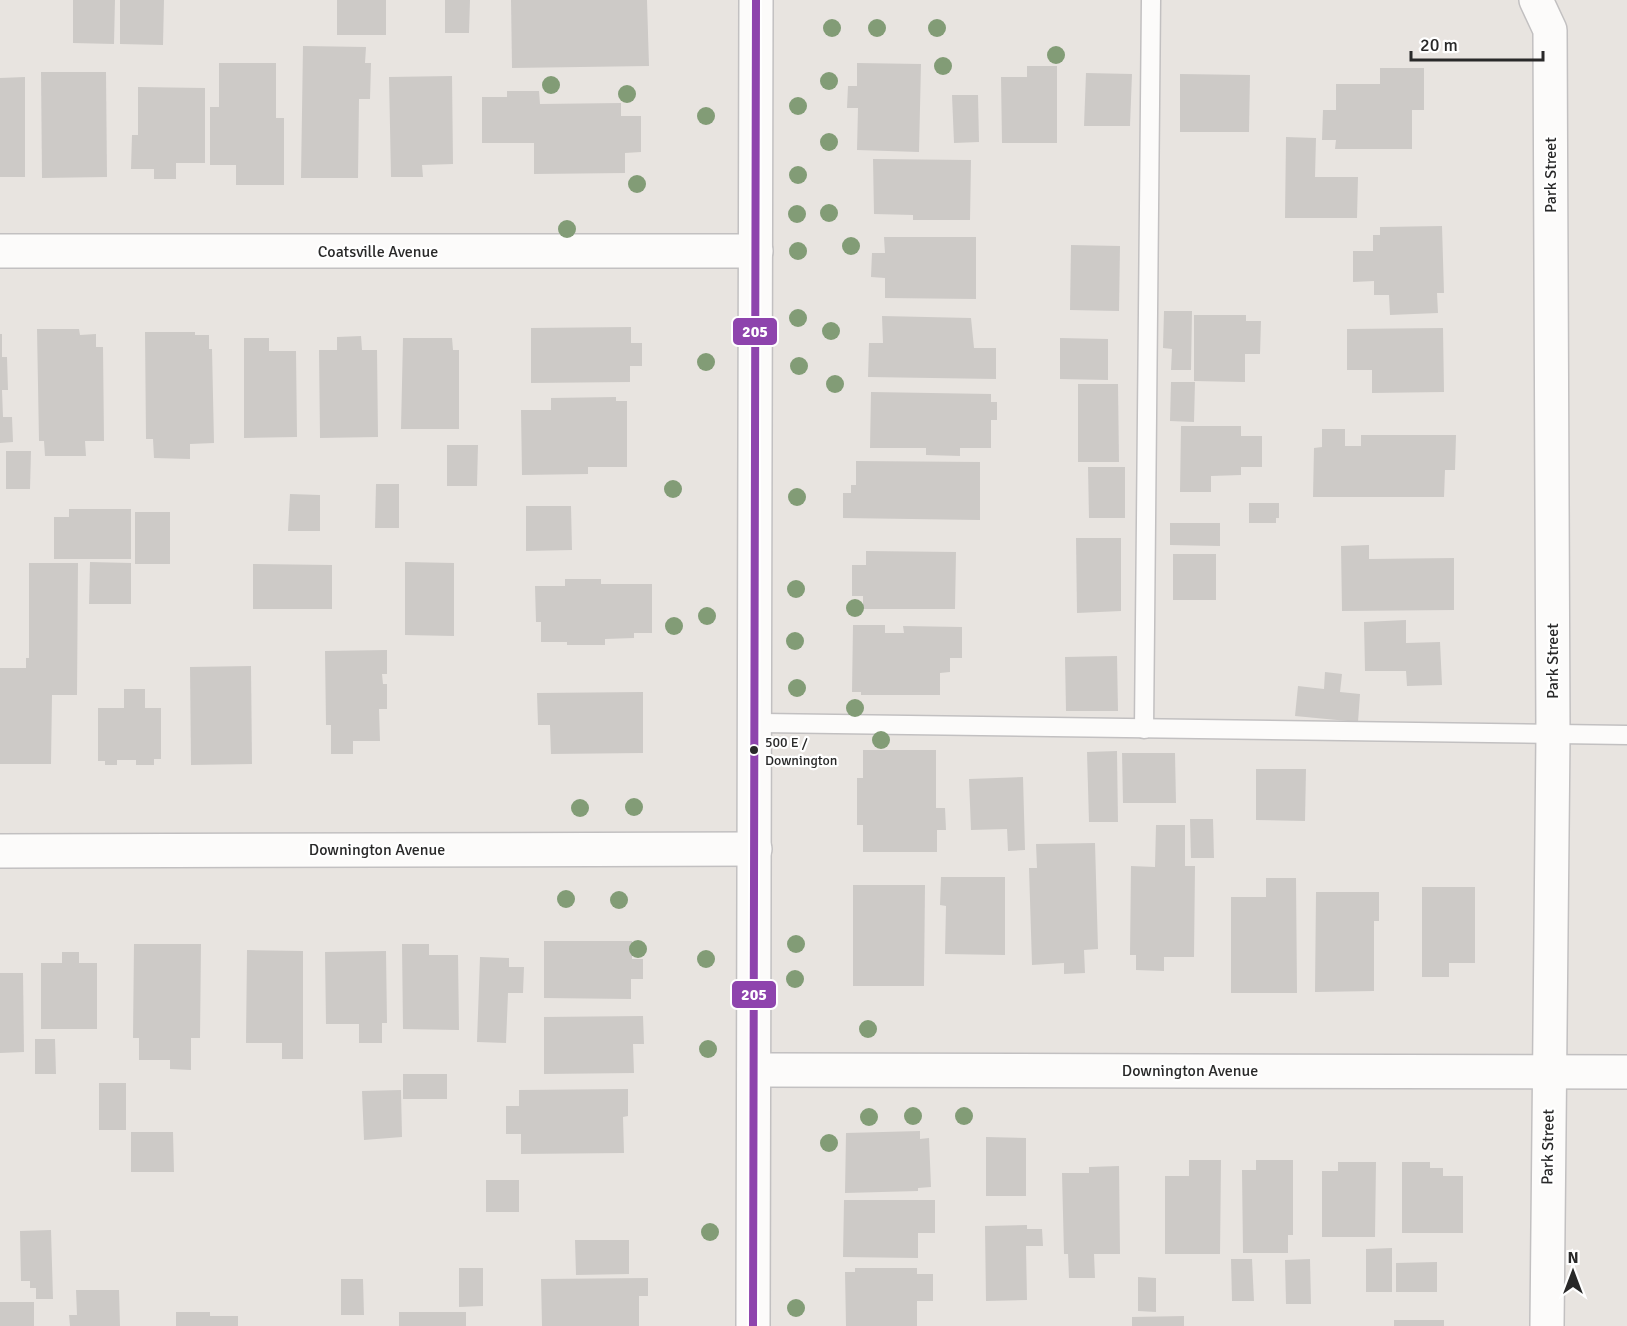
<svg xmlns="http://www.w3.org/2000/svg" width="1627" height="1326" font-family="Signika,sans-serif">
	<rect width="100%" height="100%" fill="#e8e4e0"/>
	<g fill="#cdcac7">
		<path d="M73,0H115L114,44L73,43Z"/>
		<path d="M120,0H164L163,45L120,44Z"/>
		<rect x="337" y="0" width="49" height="35"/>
		<path d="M445,0H470L469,33H445Z"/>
		<path d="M511,0H647L649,66L512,68Z"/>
		<path d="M303,46L366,47L365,63H371L370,99H359L358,178H301Z"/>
		<path d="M219,63H276V118H284V185H236V165H210V107H219Z"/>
		<path d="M857,63L921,64L919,152L857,150L858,108H847L848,86H857Z"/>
		<path d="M1027,66H1057V143H1002L1001,77H1027Z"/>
		<path d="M1380,68H1424V110H1412V149H1335L1336,140H1322L1323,110H1336V84H1380Z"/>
		<path d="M41,72H106L107,177L42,178Z"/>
		<path d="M1086,73L1132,74L1130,126H1084Z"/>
		<path d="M1180,74L1250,75L1249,132H1180Z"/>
		<path d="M452,76L453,164L422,165L423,177H391L389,77Z"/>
		<path d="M25,77V177H0V78Z"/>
		<path d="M138,87L205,88V163H176V179H154V169H131L132,135H138Z"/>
		<path d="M507,91H539L540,104L621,103V116H641V152L625,153V173L534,174V143H482V97H507Z"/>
		<path d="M952,95H978L979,142L954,143Z"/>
		<path d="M1286,137L1316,138L1315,177H1358L1357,218H1285Z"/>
		<path d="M873,159L971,160L970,220H913V215L874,214Z"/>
		<path d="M1442,226L1444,293H1437L1438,313L1390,315L1389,295H1374V281L1353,282V251H1373V235H1380V227Z"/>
		<path d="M884,237H976V299L885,298V278L871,277L872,253H885Z"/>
		<path d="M1071,245L1120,246L1119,311L1070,310Z"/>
		<path d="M1164,311H1192L1191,370H1171L1172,349L1163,348Z"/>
		<path d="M1194,315H1246V321H1261L1260,354H1245V382L1194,381Z"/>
		<path d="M882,316L971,318L974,348H996V379L868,377L869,343H883Z"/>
		<path d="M631,327V343H642V366H630V382L531,383V328Z"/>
		<path d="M1443,328L1444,392L1372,393V370H1347V329Z"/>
		<path d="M37,329H79L80,335L96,334V347H103L104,441H85L86,456H45L44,441H39Z"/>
		<path d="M145,332H195V335H209V349H212L214,443L190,444V459L154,458L153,439H146Z"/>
		<path d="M0,334H2V357H7L8,390H2L3,417H12L13,442L0,443Z"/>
		<path d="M361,336L362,350H377L378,437L320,438L319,350H337V337Z"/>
		<path d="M244,338H269V351H296L297,437L244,438Z"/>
		<path d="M403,338H452L453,350H459V429H401Z"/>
		<path d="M1060,338L1108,339V380L1060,379Z"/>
		<path d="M1171,382H1195L1194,422L1170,421Z"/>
		<path d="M1078,384H1118L1119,462H1078Z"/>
		<path d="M871,392L991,394V402H997V420H991V448H960V456L926,455V448H870Z"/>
		<path d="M616,397V401H627V467H588V474L522,475L521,410H551V398Z"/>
		<path d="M1181,426H1241V436H1262V467H1241V475L1211,476V492H1180Z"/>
		<path d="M1322,429H1345V446H1361V435H1456L1455,470H1445L1444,497H1313L1314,448L1322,447Z"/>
		<path d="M447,445H478L477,486H447Z"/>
		<path d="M6,451H31L30,489H6Z"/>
		<path d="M856,461L980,462V520L843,518V493H851V485H856Z"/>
		<path d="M1088,467H1125V518H1089Z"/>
		<path d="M376,484H399V528H375Z"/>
		<path d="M290,494L320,495V531H288Z"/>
		<path d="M1249,503H1279V518H1276V523H1249Z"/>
		<path d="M526,506H571L572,550L526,551Z"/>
		<path d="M69,509H131V559H54V517H69Z"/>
		<rect x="135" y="512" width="35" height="52"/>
		<path d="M1170,523H1220V546L1170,545Z"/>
		<path d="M1076,538H1121V611L1077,613Z"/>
		<path d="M1369,545V559L1454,558V610L1342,611L1341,546Z"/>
		<path d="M866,551L956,552L955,609H863V596H852V565H866Z"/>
		<rect x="1173" y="554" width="43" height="46"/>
		<path d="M90,562L131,563V604H89Z"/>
		<path d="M405,562L454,563V636L405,635Z"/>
		<path d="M29,563H78L77,695H52L51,764H0V668H26V658H29Z"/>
		<path d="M253,564L332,565V609H253Z"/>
		<path d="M565,579H601V584H652V633H634V638L605,639V645H567V642H541V622H536L535,586H565Z"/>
		<path d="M1406,620V643L1440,642L1442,685L1407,686L1406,671H1365L1364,622Z"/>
		<path d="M853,625H885V633H904L903,626L962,627V658H950V672L940,673V695H861V692H852Z"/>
		<path d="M387,650V674H382L383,684H387V709H379L380,741H353V754H331V725H326L325,651Z"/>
		<path d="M1117,656L1118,711H1066L1065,657Z"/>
		<path d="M251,666L252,764L191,765L190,667Z"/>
		<path d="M1325,672L1342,674L1340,692L1360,694L1358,722L1295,716L1298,686L1324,689Z"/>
		<path d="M124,689H145V708H161V759H154V765H136V760H117V765H105V761H98V708H124Z"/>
		<path d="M643,692V753L551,754L550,725H538L537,693Z"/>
		<path d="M863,750H936V808H945L946,830H937V852H863V825H857V778H863Z"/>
		<path d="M1117,751L1118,822H1089L1087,752Z"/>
		<path d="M1122,753H1175L1176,803H1123Z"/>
		<path d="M1256,769H1306L1305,821L1256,820Z"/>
		<path d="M1023,777L1025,850L1008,851L1007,829L971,830L969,779Z"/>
		<path d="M1190,819H1213L1214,858H1191Z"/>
		<path d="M1156,825H1185V866H1195L1194,957H1164V971L1136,970V955H1130L1131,866L1155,867Z"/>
		<path d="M1095,843L1098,949L1084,950L1085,973L1064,974V963L1032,965L1029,868H1037L1036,844Z"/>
		<path d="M941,877H1005V955L945,954L946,906L940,905Z"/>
		<path d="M1266,878H1296L1297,993H1231V897H1266Z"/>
		<path d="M853,885H925L924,986H853Z"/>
		<path d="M1422,887H1475V963H1449V977H1422Z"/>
		<path d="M1316,892H1379V921H1374V991L1315,992Z"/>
		<path d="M544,941H632V959H643V979H631V999L544,998Z"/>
		<path d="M134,944H201L200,1038H191V1070L170,1069V1060H139V1038H133Z"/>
		<path d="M402,944H429V955H458L459,1030L403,1029Z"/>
		<path d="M247,950L303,951V1059H282V1043H246Z"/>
		<path d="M386,951L387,1023H382V1043H359V1024H326L325,952Z"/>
		<path d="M62,952H79V963H97V1029H41V963H62Z"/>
		<path d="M480,957L509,958V967H524L523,993H508L506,1043L477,1042Z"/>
		<path d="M0,973H23L24,1052L0,1053Z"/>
		<path d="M643,1016L644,1044H633L634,1073L544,1074V1017Z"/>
		<path d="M35,1039H55L56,1074H35Z"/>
		<rect x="403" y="1074" width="44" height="25"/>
		<rect x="99" y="1083" width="27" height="47"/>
		<path d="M628,1089V1116L623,1117L624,1153L521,1154V1134H506V1106H519V1090Z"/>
		<path d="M401,1090L402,1137L364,1140L362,1091Z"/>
		<path d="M920,1131V1139L929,1138L931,1187L918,1188V1191L845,1193L846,1133Z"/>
		<path d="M131,1132H173L174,1172H131Z"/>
		<path d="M986,1137L1026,1138V1196H986Z"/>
		<path d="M1189,1160H1221L1220,1254H1165V1176H1189Z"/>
		<path d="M1256,1160H1293V1235H1288V1253H1243L1242,1170H1256Z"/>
		<path d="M1338,1162H1376L1375,1237H1322V1171H1338Z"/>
		<path d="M1402,1162H1430V1168H1443V1176H1463V1233H1402Z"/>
		<path d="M1119,1166L1120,1254H1094L1095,1278H1069L1068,1254H1064L1062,1173H1089V1167Z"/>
		<rect x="486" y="1180" width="33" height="32"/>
		<path d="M844,1200H935V1233H918V1258L843,1257Z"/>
		<path d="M1027,1225V1229H1042L1043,1246H1026L1027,1300L986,1301L985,1226Z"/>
		<path d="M51,1230L53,1299H36V1288H30V1281H21L20,1231Z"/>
		<path d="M575,1240H629V1274L576,1275Z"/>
		<path d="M1392,1248V1292H1366V1249Z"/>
		<path d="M1231,1259H1252L1254,1301H1232Z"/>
		<path d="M1310,1259L1311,1304H1286L1285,1260Z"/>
		<path d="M1437,1262V1292H1396V1263Z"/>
		<path d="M459,1268H483V1306L459,1307Z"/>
		<path d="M855,1268H917V1274H933V1301H917V1326H846L845,1272H855Z"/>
		<path d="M1138,1277L1156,1278V1312L1138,1311Z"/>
		<path d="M648,1278V1296H639V1326H542L541,1279Z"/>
		<path d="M341,1279H363L364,1315H341Z"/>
		<path d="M76,1290H119L120,1326H70L69,1315H77Z"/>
		<rect x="0" y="1302" width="34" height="24"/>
		<path d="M176,1312H210V1316H238V1326H176Z"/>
		<rect x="399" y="1312" width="67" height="14"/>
		<path d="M1184,1316V1326H1132V1317Z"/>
		<rect x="1394" y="1320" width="50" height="6"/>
	</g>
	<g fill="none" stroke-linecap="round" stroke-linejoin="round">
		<g stroke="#c2c0c1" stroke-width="21">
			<g id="service">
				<path d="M755,723L1627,735"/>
				<path d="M1144,729L1151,0"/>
			</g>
		</g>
		<g stroke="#c2c0c1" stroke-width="36">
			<g id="minor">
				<path d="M1536,0L1550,30L1553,735L1547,1326"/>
				<path d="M0,251H756"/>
				<path d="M0,851L755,849"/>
				<path d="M754,1070L1627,1072"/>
			</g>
		</g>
		<g stroke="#c2c0c1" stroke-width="36">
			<path id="tertiary" d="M753,1326L756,0"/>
		</g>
		<use href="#service" stroke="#fcfbfa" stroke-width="18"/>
		<use href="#minor" stroke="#fcfbfa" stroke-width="33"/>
		<use href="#tertiary" stroke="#fcfbfa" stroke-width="33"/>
		<g stroke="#fff" stroke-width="12">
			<path id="bus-1" d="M753,1326L756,0"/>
		</g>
		<use href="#bus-1" stroke="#8e44ad" stroke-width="8"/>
	</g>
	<g fill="#829c76">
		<circle cx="832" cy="28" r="9"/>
		<circle cx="877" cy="28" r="9"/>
		<circle cx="937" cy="28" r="9"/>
		<circle cx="1056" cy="55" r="9"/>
		<circle cx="943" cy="66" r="9"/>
		<circle cx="829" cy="81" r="9"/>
		<circle cx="551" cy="85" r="9"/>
		<circle cx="627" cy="94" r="9"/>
		<circle cx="798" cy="106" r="9"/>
		<circle cx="706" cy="116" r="9"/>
		<circle cx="829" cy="142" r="9"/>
		<circle cx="798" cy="175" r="9"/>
		<circle cx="637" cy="184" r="9"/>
		<circle cx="829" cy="213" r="9"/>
		<circle cx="797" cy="214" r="9"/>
		<circle cx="567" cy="229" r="9"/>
		<circle cx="851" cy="246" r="9"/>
		<circle cx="798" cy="251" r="9"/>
		<circle cx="798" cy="318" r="9"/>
		<circle cx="831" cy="331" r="9"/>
		<circle cx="706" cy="362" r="9"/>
		<circle cx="799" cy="366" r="9"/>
		<circle cx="835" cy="384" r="9"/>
		<circle cx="673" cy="489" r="9"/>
		<circle cx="797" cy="497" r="9"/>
		<circle cx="796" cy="589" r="9"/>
		<circle cx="855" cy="608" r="9"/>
		<circle cx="707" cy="616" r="9"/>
		<circle cx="674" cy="626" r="9"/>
		<circle cx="795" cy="641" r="9"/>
		<circle cx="797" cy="688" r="9"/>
		<circle cx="855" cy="708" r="9"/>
		<circle cx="881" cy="740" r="9"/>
		<circle cx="634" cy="807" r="9"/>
		<circle cx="580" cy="808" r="9"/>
		<circle cx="566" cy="899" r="9"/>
		<circle cx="619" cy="900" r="9"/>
		<circle cx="796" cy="944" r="9"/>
		<circle cx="638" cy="949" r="9"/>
		<circle cx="706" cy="959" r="9"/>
		<circle cx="795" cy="979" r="9"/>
		<circle cx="868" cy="1029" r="9"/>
		<circle cx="708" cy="1049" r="9"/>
		<circle cx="913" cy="1116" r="9"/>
		<circle cx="964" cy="1116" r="9"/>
		<circle cx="869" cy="1117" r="9"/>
		<circle cx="829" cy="1143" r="9"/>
		<circle cx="710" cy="1232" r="9"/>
		<circle cx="796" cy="1308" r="9"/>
	</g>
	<circle fill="#292929" stroke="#fff" stroke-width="2" cx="754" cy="750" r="5"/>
	<g text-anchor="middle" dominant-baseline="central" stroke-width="4.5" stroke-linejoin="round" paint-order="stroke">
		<g font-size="14" fill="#292929" stroke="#fff" text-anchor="start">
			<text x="765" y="742">500 E /<tspan x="765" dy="18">Downington</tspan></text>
		</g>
		<g font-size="16" fill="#292929" stroke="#fff">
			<text transform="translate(1551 175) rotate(-90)">Park Street</text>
			<text x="378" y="252">Coatsville Avenue</text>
			<text transform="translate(1553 661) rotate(-90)">Park Street</text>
			<text x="377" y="850">Downington Avenue</text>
			<text x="1190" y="1071">Downington Avenue</text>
			<text transform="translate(1548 1147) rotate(-89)">Park Street</text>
		</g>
	</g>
	<g stroke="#fff" stroke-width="2">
		<rect x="732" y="317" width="46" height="29" rx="6" fill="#8e44ad"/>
		<rect x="731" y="980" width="46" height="29" rx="6" fill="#8e44ad"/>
	</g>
	<g font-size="16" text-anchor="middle" font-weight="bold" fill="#fff">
		<text x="755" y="337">205</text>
		<text x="754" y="1000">205</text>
	</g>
	<g transform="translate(1573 1272)" stroke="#ffffff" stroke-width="4.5" paint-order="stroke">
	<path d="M0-4.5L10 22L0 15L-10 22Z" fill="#292929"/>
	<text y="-9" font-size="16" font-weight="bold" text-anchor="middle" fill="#292929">N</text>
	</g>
	<path d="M1411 51v9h132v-9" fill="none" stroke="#292929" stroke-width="3"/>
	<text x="1420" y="51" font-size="18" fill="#292929" stroke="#ffffff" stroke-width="4.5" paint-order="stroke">20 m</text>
</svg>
